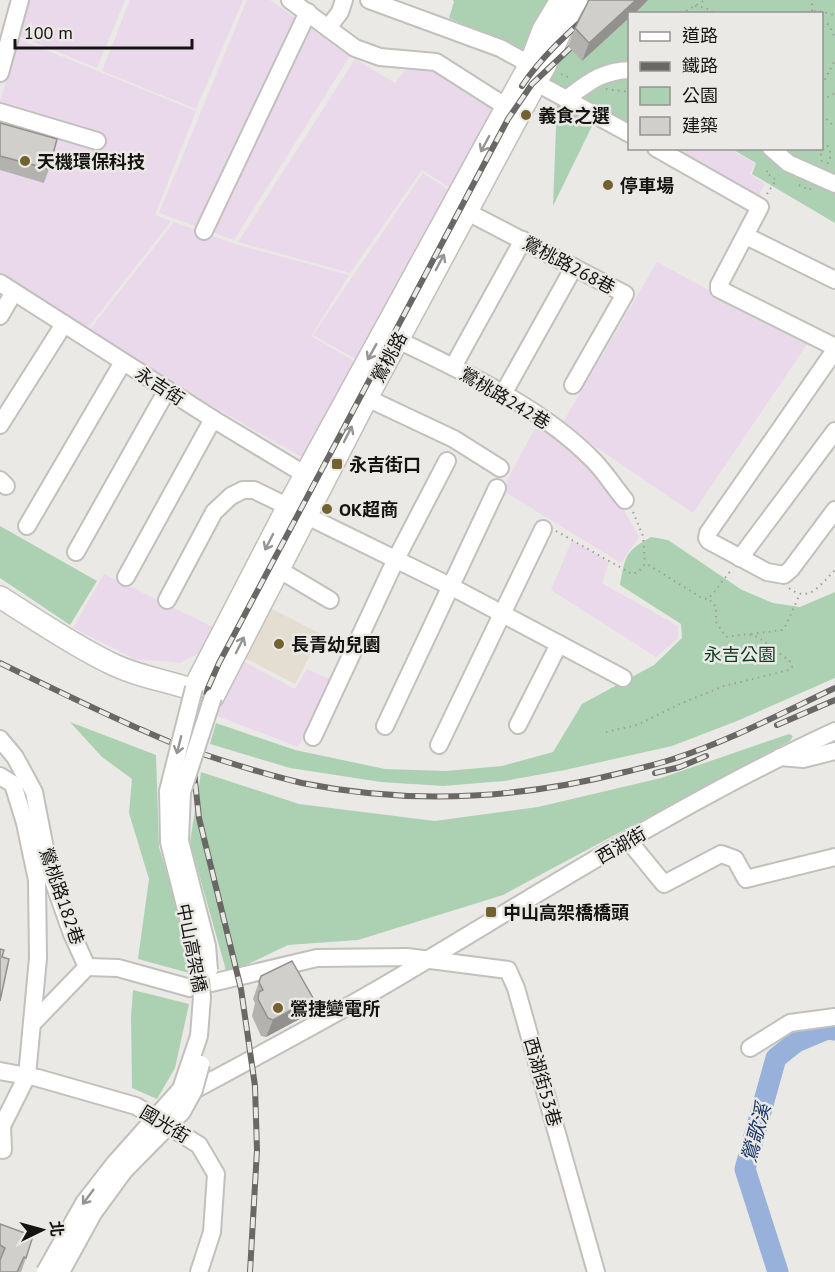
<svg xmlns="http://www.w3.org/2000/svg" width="835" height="1272" font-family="'PT Sans','Noto Sans TC',sans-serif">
	<rect width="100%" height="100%" fill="#ebe9e5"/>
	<path fill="#e3ddd2" d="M262,604L321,634L295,684L237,654Z"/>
	<g fill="#ead9ea">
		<path d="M29,0H125L97,68L19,36Z"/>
		<path d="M130,0H243L196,109L102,71Z"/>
		<path d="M247,0H270L350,56L234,240L159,213Z"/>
		<path d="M19,39L196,111L155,215L171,221L86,330L0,273V101Z"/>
		<path d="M355,59L395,83L407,68L431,66L502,109L453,190L422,170L350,273L238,242Z"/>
		<path d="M677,149H729L755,163L750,174L765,184L759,195Z"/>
		<path d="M423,173L452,192L361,362L313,335Z"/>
		<path d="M174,222L235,244L349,275L311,336L359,364L305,459L151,371L88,332Z"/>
		<path d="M657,262L808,343L693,513L562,424Z"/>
		<path d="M537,424L591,464L620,503L639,537L621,563L502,490Z"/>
		<path d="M572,540L609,562L602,583L678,626V638L656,657L551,590Z"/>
		<path d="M104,574L217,629L207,649L180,663L135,659L73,628Z"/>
		<path d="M237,658L295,689L307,669L332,680L298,747L212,714Z"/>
	</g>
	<g fill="#abd1b2">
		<path d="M453,0H551L527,51L449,18L454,2Z"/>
		<path d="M593,0H835V223L752,174L756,163L732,149L822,148V14H630L629,123L549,80Z"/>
		<path d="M557,102L593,124L553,206Z"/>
		<path d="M0,526L97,581L70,625L0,578Z"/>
		<path d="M651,537L668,540L742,590L773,603L800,607L835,592V678L737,721L672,746L565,770L504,781L443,786L381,782L290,768L210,744L216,723L295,750L385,769L446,771L502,766L553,752L582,704L654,665L682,638L681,624L620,585C625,557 625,551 651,537Z"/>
		<path d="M70,722L156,755L159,847L175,900L189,973L138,959L149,879L129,813L132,779L102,757Z"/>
		<path d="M789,734L793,736L790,741L503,895L358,940L288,945L227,974L190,842L201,772L299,804L435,821L538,807L661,778Z"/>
		<path d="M133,990L189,1004L175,1068L157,1099L132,1088L131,1017Z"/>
	</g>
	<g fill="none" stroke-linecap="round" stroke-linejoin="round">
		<path stroke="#97b1da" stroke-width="21" d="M778,1272L745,1169L776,1058L796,1042L827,1029L835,1030"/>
		<g stroke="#c2c0bc" stroke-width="20">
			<g id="minor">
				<path d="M290,0L355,48L380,57L436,62L505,106"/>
				<path d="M369,0L500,48L540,70"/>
				<path d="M328,28L340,12L344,0"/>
				<path d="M0,73L20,0"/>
				<path d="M526,77L630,134"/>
				<path d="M566,99C588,83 601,71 630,70"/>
				<path d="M0,112L97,141"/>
				<path d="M656,148L760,207L719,285V289L835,347"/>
				<path d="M771,148L788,163L835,184"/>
				<path d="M456,206L625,294L573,385"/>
				<path d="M204,231L308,12"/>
				<path d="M746,236L835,280"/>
				<path d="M0,283L213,419L314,480"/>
				<path d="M0,316L14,292"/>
				<path d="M398,340C465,373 540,406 593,460C605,472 614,487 625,500"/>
				<path d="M835,350L708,533L707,538L709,541L767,572L784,575L791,569L835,510"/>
				<path d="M453,367L523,240"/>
				<path d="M503,394L574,267"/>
				<path d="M367,398L454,439L500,468"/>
				<path d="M0,425L64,324"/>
				<path d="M0,480L6,486"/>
				<path d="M27,526L123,362"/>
				<path d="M76,552L167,390"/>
				<path d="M740,558L835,431"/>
				<path d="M278,569L330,600"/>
				<path d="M126,577L213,419"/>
				<path d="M167,600L214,512L231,496L243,490H254L450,586L623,678"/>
				<path d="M518,725L559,644"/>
				<path d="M385,726L497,488"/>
				<path d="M313,737L396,559L447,461"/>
				<path d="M0,739L15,757L34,792L49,869L72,934L87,967L118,968L190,988L317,958L407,957L508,970L516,988L596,1272"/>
				<path d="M439,745L543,529"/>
				<path d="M780,757L803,759L835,751"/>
				<path d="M0,776L13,784L25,823L37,880L38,958L27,1076L2,1126L3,1150"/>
				<path d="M628,840L664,884L721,854L735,859L746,879L835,857"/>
				<path d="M32,1024L87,967"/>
				<path d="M750,1048L790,1023L835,1017"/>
				<path d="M0,1071L38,1078L136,1106L199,1145L216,1174L212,1232L199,1272"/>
				<path d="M185,1089L194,1090C267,1051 341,1012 412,969C551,886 688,799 835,731"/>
			</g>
		</g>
		<g stroke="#c2c0bc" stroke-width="24">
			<g id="major">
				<path d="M0,597C35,619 71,644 108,662C141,679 179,682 213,697L367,398L545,66L571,9L577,0"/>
				<path d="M194,688L288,506L530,64L543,30L561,0"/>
			</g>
		</g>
		<g stroke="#9f9e9b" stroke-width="2" stroke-dasharray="1.5 4.5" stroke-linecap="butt">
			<path d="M695,6L706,8L716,14"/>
			<path d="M812,11V0"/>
			<path d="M681,14L705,0"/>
			<path d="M790,14L818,11L835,15"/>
			<path d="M822,21L829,25L835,38"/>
			<path d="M561,74L572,79"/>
			<path d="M822,85L835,60"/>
			<path d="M606,89L630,92"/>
			<path d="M822,100L835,93"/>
			<path d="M822,115L835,127"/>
			<path d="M822,143L827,145C831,151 832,158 827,164"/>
			<path d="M820,148L822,163"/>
			<path d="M799,185L809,190L812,188"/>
			<path d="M767,194L776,180L766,172L771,168"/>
			<path d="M633,512L643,536L645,564"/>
			<path d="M556,531L632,574L638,572L645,564H647L702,598L707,599L712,595L732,569"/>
			<path d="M789,588C809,604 821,584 835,570"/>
			<path d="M751,634L782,630L786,625L799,596"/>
			<path d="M606,732L637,725L682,703L724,686L789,670L792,667L791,662L758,637L748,634L726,637L716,622V607L708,598"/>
		</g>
		<use href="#minor" stroke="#fff" stroke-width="16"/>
		<use href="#major" stroke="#fff" stroke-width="21"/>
		<g stroke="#6a6866" stroke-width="6">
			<g id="rail">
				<path d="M522,86C544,53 575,27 605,0"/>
				<path d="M0,663C45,685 90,707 135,727C152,734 168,742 185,748C223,761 263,774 302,783C410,805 519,799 625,772C641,768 658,764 673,759C729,741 782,713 835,688"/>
				<path d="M777,725L835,700"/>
				<path d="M655,773L680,767L706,756"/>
				<path d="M250,1272L257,1150L255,1086L241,989L199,818L195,781L194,740L208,688L219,663L508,119L532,84L582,37"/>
			</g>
		</g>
		<use href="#rail" stroke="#ebe9e5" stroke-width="4" stroke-dasharray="11" stroke-linecap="butt"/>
		<g stroke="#c2c0bc" stroke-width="20" stroke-linecap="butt">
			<g id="minor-bridge">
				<path d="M209,970L207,946L180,841L182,792L213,697"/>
				<path d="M45,1272L84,1203L115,1163L181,1089L199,1036L202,997L196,949L169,842L168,791L194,688"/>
				<path d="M61,1272L94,1212L124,1171L182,1112L194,1090L201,1064"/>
			</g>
		</g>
		<use href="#minor-bridge" stroke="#fff" stroke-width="16"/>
	</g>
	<g fill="#b4b2af">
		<path d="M589,0H648L634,14H630V17L582,61L568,46L575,28Z"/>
		<path d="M0,123L49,169L44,183L0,170Z"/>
		<path d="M261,976L313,998L307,1015L266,1037L261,1036L252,1016L255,1003L253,999Z"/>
		<path d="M0,1224L26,1258L21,1272H0Z"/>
	</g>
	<g fill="#92918e">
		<path d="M636,0H648L634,14H630V17L582,61L589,43Z"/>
		<path d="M313,998L307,1015L266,1037L273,1020Z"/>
	</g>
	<g fill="#d1cfcb" stroke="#92918e" stroke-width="1.5">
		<path d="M589,0H636L589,43L575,28Z"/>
		<path d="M0,123L57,139L49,169L0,156Z"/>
		<path d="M0,949L4,950L2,957L9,959L0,1001Z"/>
		<path d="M292,961L313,998L273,1020L268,1018L258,999L259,992L263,990L259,982L261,976Z"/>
		<path d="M0,1224L33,1236L26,1258L24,1257L17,1272H0V1260L5,1248L0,1245Z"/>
	</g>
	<defs><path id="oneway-shaft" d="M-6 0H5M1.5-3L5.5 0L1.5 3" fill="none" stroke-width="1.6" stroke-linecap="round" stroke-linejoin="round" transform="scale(1.5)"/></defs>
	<g stroke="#969595">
		<use href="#oneway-shaft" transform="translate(485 144) rotate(118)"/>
		<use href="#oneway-shaft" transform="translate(440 262) rotate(-62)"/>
		<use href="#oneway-shaft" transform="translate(372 352) rotate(119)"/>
		<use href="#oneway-shaft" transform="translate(348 434) rotate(-63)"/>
		<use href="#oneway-shaft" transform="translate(269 542) rotate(117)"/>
		<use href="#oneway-shaft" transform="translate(240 645) rotate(-63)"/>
		<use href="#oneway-shaft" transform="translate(179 745) rotate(104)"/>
		<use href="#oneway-shaft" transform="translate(88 1197) rotate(127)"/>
	</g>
	<g fill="#726230" stroke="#ebe9e5" stroke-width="2">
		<circle cx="526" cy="115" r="6"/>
		<circle cx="25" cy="161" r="6"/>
		<circle cx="608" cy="185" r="6"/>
		<rect x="331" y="458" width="12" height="12" rx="3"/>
		<circle cx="327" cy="509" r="6"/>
		<circle cx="279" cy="644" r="6"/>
		<rect x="485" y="906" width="12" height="12" rx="3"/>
		<circle cx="278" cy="1008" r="6"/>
	</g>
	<g text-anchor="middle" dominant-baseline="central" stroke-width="5" stroke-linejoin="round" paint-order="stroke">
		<g font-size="18" font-weight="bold" fill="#151413" stroke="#ebe9e5" text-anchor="start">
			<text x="538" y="115">義食之選</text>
			<text x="37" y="161">天機環保科技</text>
			<text x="620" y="185">停車場</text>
			<text x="349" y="464">永吉街口</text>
			<text x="339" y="509">OK超商</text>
			<text x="291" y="644">長青幼兒園</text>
			<text x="503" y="912">中山高架橋橋頭</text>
			<text x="290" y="1008">鶯捷變電所</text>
		</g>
		<g font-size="18" fill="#151413" stroke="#ebe9e5">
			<text transform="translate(569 265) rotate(28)">鶯桃路268巷</text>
			<text transform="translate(389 357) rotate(-62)">鶯桃路</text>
			<text transform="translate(160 386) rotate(33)">永吉街</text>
			<text transform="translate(505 398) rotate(31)">鶯桃路242巷</text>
			<text transform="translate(621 845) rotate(-30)">西湖街</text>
			<text transform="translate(62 896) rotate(71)">鶯桃路182巷</text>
			<text transform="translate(192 948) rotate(79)">中山高架橋</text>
			<text transform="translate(543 1082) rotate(74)">西湖街53巷</text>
			<text transform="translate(165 1124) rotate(31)">國光街</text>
		</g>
		<g font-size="18" fill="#0b3d1d" stroke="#ebe9e5">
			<text x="740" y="654">永吉公園</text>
		</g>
		<g font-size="20" font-style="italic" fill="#173769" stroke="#ebe9e5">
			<text transform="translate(756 1133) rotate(-75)">鶯歌溪</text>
		</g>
	</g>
	<rect x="628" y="12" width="195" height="138" fill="#ebe9e5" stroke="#959491" stroke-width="1.5"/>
	<rect x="640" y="32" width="30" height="9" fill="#ffffff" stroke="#959491" stroke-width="1.5"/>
	<text x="682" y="42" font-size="18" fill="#151413">道路</text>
	<rect x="640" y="62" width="30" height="9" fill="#6a6866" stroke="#959491" stroke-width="1.5"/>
	<text x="682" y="72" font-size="18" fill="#151413">鐵路</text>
	<rect x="640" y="87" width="30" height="18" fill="#abd1b2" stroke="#959491" stroke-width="1.5"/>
	<text x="682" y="102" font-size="18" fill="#151413">公園</text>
	<rect x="640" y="117" width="30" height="18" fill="#d1cfcb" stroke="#959491" stroke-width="1.5"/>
	<text x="682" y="132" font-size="18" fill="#151413">建築</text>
	<g transform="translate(42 1230) rotate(85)" stroke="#ebe9e5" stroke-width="4.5" paint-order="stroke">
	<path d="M0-4.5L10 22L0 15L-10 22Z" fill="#151413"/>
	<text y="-9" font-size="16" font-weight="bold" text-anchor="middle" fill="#151413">北</text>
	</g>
	<path d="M15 39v9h177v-9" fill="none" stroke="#151413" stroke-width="3"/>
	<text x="24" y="39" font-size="18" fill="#151413" stroke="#ebe9e5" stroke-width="4.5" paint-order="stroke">100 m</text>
</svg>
